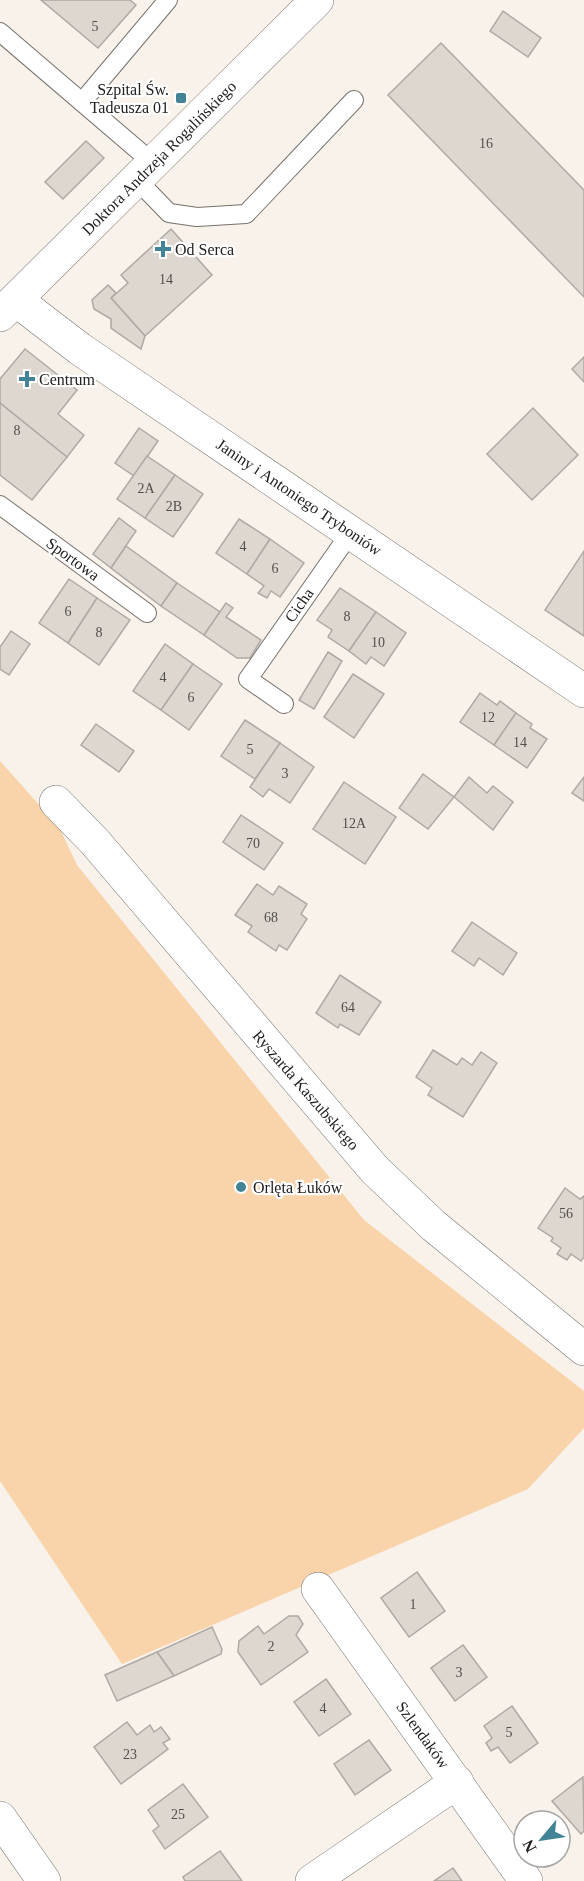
<svg xmlns="http://www.w3.org/2000/svg" width="584" height="1881" font-family="Georgia,serif">
	<rect width="100%" height="100%" fill="#f8f2eb"/>
	<path fill="#f9d3aa" d="M0,761L59,827L77,865L364,1220L584,1391V1428L528,1489L122,1664L0,1481Z"/>
	<g fill="#ddd7d0" stroke="#afa9a3" stroke-width="1.5">
		<path d="M41,0H130L136,5L98,48Z"/>
		<path d="M503,11L541,38L528,57L490,31Z"/>
		<path d="M441,43L584,190V297L388,95Z"/>
		<path d="M86,141L104,158L63,199L45,182Z"/>
		<path d="M171,229L212,275L145,336L111,298L128,283L121,275Z"/>
		<path d="M108,285L116,293L111,298L145,336L141,349L111,328V319L94,309L92,300Z"/>
		<path d="M25,349L77,390L58,414L84,435L67,457L0,403V379Z"/>
		<path d="M584,357V382L572,369Z"/>
		<path d="M0,403L67,457L32,500L0,475Z"/>
		<path d="M533,408L578,455L532,500L487,454Z"/>
		<path d="M139,428L158,441L134,476L115,463Z"/>
		<path d="M147,456L175,475L145,518L117,499Z"/>
		<path d="M175,475L203,494L173,537L145,518Z"/>
		<path d="M119,518L136,531L111,568L93,554Z"/>
		<path d="M239,519L270,539L247,574L216,553Z"/>
		<path d="M270,539L304,563L280,597L271,591L267,598L258,593L264,586L247,574Z"/>
		<path d="M126,546L177,583L161,606L111,568Z"/>
		<path d="M584,551V636L545,610Z"/>
		<path d="M69,579L97,598L68,643L39,623Z"/>
		<path d="M177,583L220,612L204,635L161,606Z"/>
		<path d="M340,588L376,612L349,651L328,637L332,630L317,620Z"/>
		<path d="M97,598L130,620L99,665L68,643Z"/>
		<path d="M226,603L233,608L226,617L261,640L250,658H237L204,635Z"/>
		<path d="M376,612L406,633L384,666L371,657L366,664L349,651Z"/>
		<path d="M11,631L30,644L9,675L0,669V647Z"/>
		<path d="M165,644L193,664L161,710L133,691Z"/>
		<path d="M328,652L342,661L314,709L299,700Z"/>
		<path d="M193,664L222,684L189,730L161,710Z"/>
		<path d="M353,674L384,694L354,738L324,717Z"/>
		<path d="M480,693L497,705L500,701L516,713L494,745L460,722Z"/>
		<path d="M516,713L532,724L530,728L547,739L527,768L494,745Z"/>
		<path d="M245,720L280,743L255,779L221,756Z"/>
		<path d="M96,724L134,751L119,772L81,745Z"/>
		<path d="M280,743L314,767L290,803L269,789L263,797L250,787Z"/>
		<path d="M423,774L454,797L428,829L399,808Z"/>
		<path d="M469,777L487,793L493,786L513,802L493,830L454,797Z"/>
		<path d="M584,777V801L572,793Z"/>
		<path d="M344,782L396,817L365,864L313,829Z"/>
		<path d="M241,815L283,843L264,870L223,842Z"/>
		<path d="M257,884L273,895L279,886L307,904L301,914L307,919L287,950L279,945L276,951L248,932L252,926L235,915Z"/>
		<path d="M472,922L517,953L503,975L479,958L474,966L452,951Z"/>
		<path d="M340,975L381,1002L359,1035L340,1024L338,1028L316,1013Z"/>
		<path d="M433,1050L457,1065L462,1058L472,1065L481,1052L497,1063L463,1117L428,1095L432,1088L416,1077Z"/>
		<path d="M565,1188L580,1199L584,1196V1257L581,1261L571,1254L567,1260L557,1254L561,1248L551,1241L553,1238L538,1228Z"/>
		<path d="M417,1572L445,1611L409,1637L381,1598Z"/>
		<path d="M289,1616H298L303,1624L296,1635L308,1652L261,1685L238,1652L239,1641L258,1626L264,1634Z"/>
		<path d="M212,1627L222,1649L221,1654L174,1676L157,1652Z"/>
		<path d="M463,1645L487,1677L455,1701L431,1668Z"/>
		<path d="M157,1652L174,1676L117,1701L105,1675Z"/>
		<path d="M326,1679L351,1714L319,1736L294,1702Z"/>
		<path d="M512,1706L538,1743L510,1763L498,1747L491,1751L486,1743L492,1738L484,1726Z"/>
		<path d="M127,1722L137,1735L150,1725L154,1732L161,1727L170,1739L163,1743L168,1749L121,1784L94,1747Z"/>
		<path d="M369,1740L391,1770L355,1795L334,1764Z"/>
		<path d="M583,1777L584,1831L581,1834L552,1801Z"/>
		<path d="M183,1784L208,1817L165,1849L153,1831L159,1826L148,1810Z"/>
		<path d="M220,1851L242,1881H185L183,1877Z"/>
		<path d="M453,1868L462,1881H434Z"/>
	</g>
	<g fill="none" stroke-linecap="round" stroke-linejoin="round">
		<g stroke="#76706a" stroke-width="20">
			<g id="service">
				<path d="M0,32L153,163"/>
				<path d="M82,102L168,0"/>
				<path d="M137,180L169,213L197,217L246,214L354,100"/>
				<path d="M0,505L147,613"/>
				<path d="M284,704L248,679L351,532"/>
			</g>
		</g>
		<g stroke="#76706a" stroke-width="34">
			<g id="minor">
				<path d="M16,300L80,349L584,691"/>
				<path d="M56,802L95,842L375,1170L434,1226L584,1349"/>
				<path d="M318,1589L526,1881"/>
				<path d="M312,1881L457,1782"/>
			</g>
		</g>
		<g stroke="#76706a" stroke-width="34">
			<path id="tertiary" d="M0,315L317,0"/>
		</g>
		<g stroke="#76706a" stroke-width="34">
			<path id="secondary" d="M0,1818L44,1881"/>
		</g>
		<use href="#service" stroke="#fff" stroke-width="18"/>
		<use href="#minor" stroke="#fff" stroke-width="33"/>
		<use href="#tertiary" stroke="#fff" stroke-width="33"/>
		<use href="#secondary" stroke="#fff" stroke-width="33"/>
	</g>
	<g fill="#428395" stroke="#fff" stroke-width="2">
		<rect x="175" y="92" width="12" height="12" rx="3"/>
		<path d="M160 240h6v6h6v6h-6v6h-6v-6h-6v-6h6z"/>
		<path d="M24 370h6v6h6v6h-6v6h-6v-6h-6v-6h6z"/>
		<circle cx="241" cy="1187" r="6"/>
	</g>
	<g text-anchor="middle" dominant-baseline="central" stroke-width="4.5" stroke-linejoin="round" paint-order="stroke">
		<g font-size="14" fill="#524e4a">
			<text x="95" y="26">5</text>
			<text x="486" y="143">16</text>
			<text x="166" y="279">14</text>
			<text x="17" y="430">8</text>
			<text x="146" y="488">2A</text>
			<text x="174" y="506">2B</text>
			<text x="243" y="546">4</text>
			<text x="275" y="568">6</text>
			<text x="68" y="611">6</text>
			<text x="347" y="616">8</text>
			<text x="99" y="632">8</text>
			<text x="378" y="642">10</text>
			<text x="163" y="677">4</text>
			<text x="191" y="697">6</text>
			<text x="488" y="717">12</text>
			<text x="520" y="742">14</text>
			<text x="250" y="749">5</text>
			<text x="285" y="773">3</text>
			<text x="354" y="823">12A</text>
			<text x="253" y="843">70</text>
			<text x="271" y="917">68</text>
			<text x="348" y="1007">64</text>
			<text x="566" y="1213">56</text>
			<text x="413" y="1604">1</text>
			<text x="271" y="1646">2</text>
			<text x="459" y="1672">3</text>
			<text x="323" y="1708">4</text>
			<text x="509" y="1732">5</text>
			<text x="130" y="1754">23</text>
			<text x="178" y="1814">25</text>
		</g>
		<g font-size="16" fill="#23201e" stroke="#fff" text-anchor="start">
			<text x="169" y="89" text-anchor="end">Szpital Św.<tspan x="169" dy="18">Tadeusza 01</tspan></text>
			<text x="175" y="249">Od Serca</text>
			<text x="39" y="379">Centrum</text>
			<text x="253" y="1187">Orlęta Łuków</text>
		</g>
		<g font-size="16" fill="#23201e" stroke="#fff">
			<text transform="translate(159 158) rotate(-45)">Doktora Andrzeja Rogalińskiego</text>
			<text transform="translate(299 497) rotate(34)">Janiny i Antoniego Tryboniów</text>
			<text transform="translate(73 559) rotate(36)">Sportowa</text>
			<text transform="translate(299 605) rotate(-55)">Cicha</text>
			<text transform="translate(306 1090) rotate(49)">Ryszarda Kaszubskiego</text>
			<text transform="translate(423 1735) rotate(54)">Szlendaków</text>
		</g>
	</g>
	<g transform="translate(542 1839) rotate(241)"><circle r="28" fill="#ffffff" stroke="#a7a6a5" stroke-width="1.5"/>
	<path d="M0-4.5L10 22L0 15L-10 22Z" fill="#428395"/>
	<text y="-9" font-size="16" font-weight="bold" text-anchor="middle" fill="#23201e">N</text>
	</g>
</svg>
